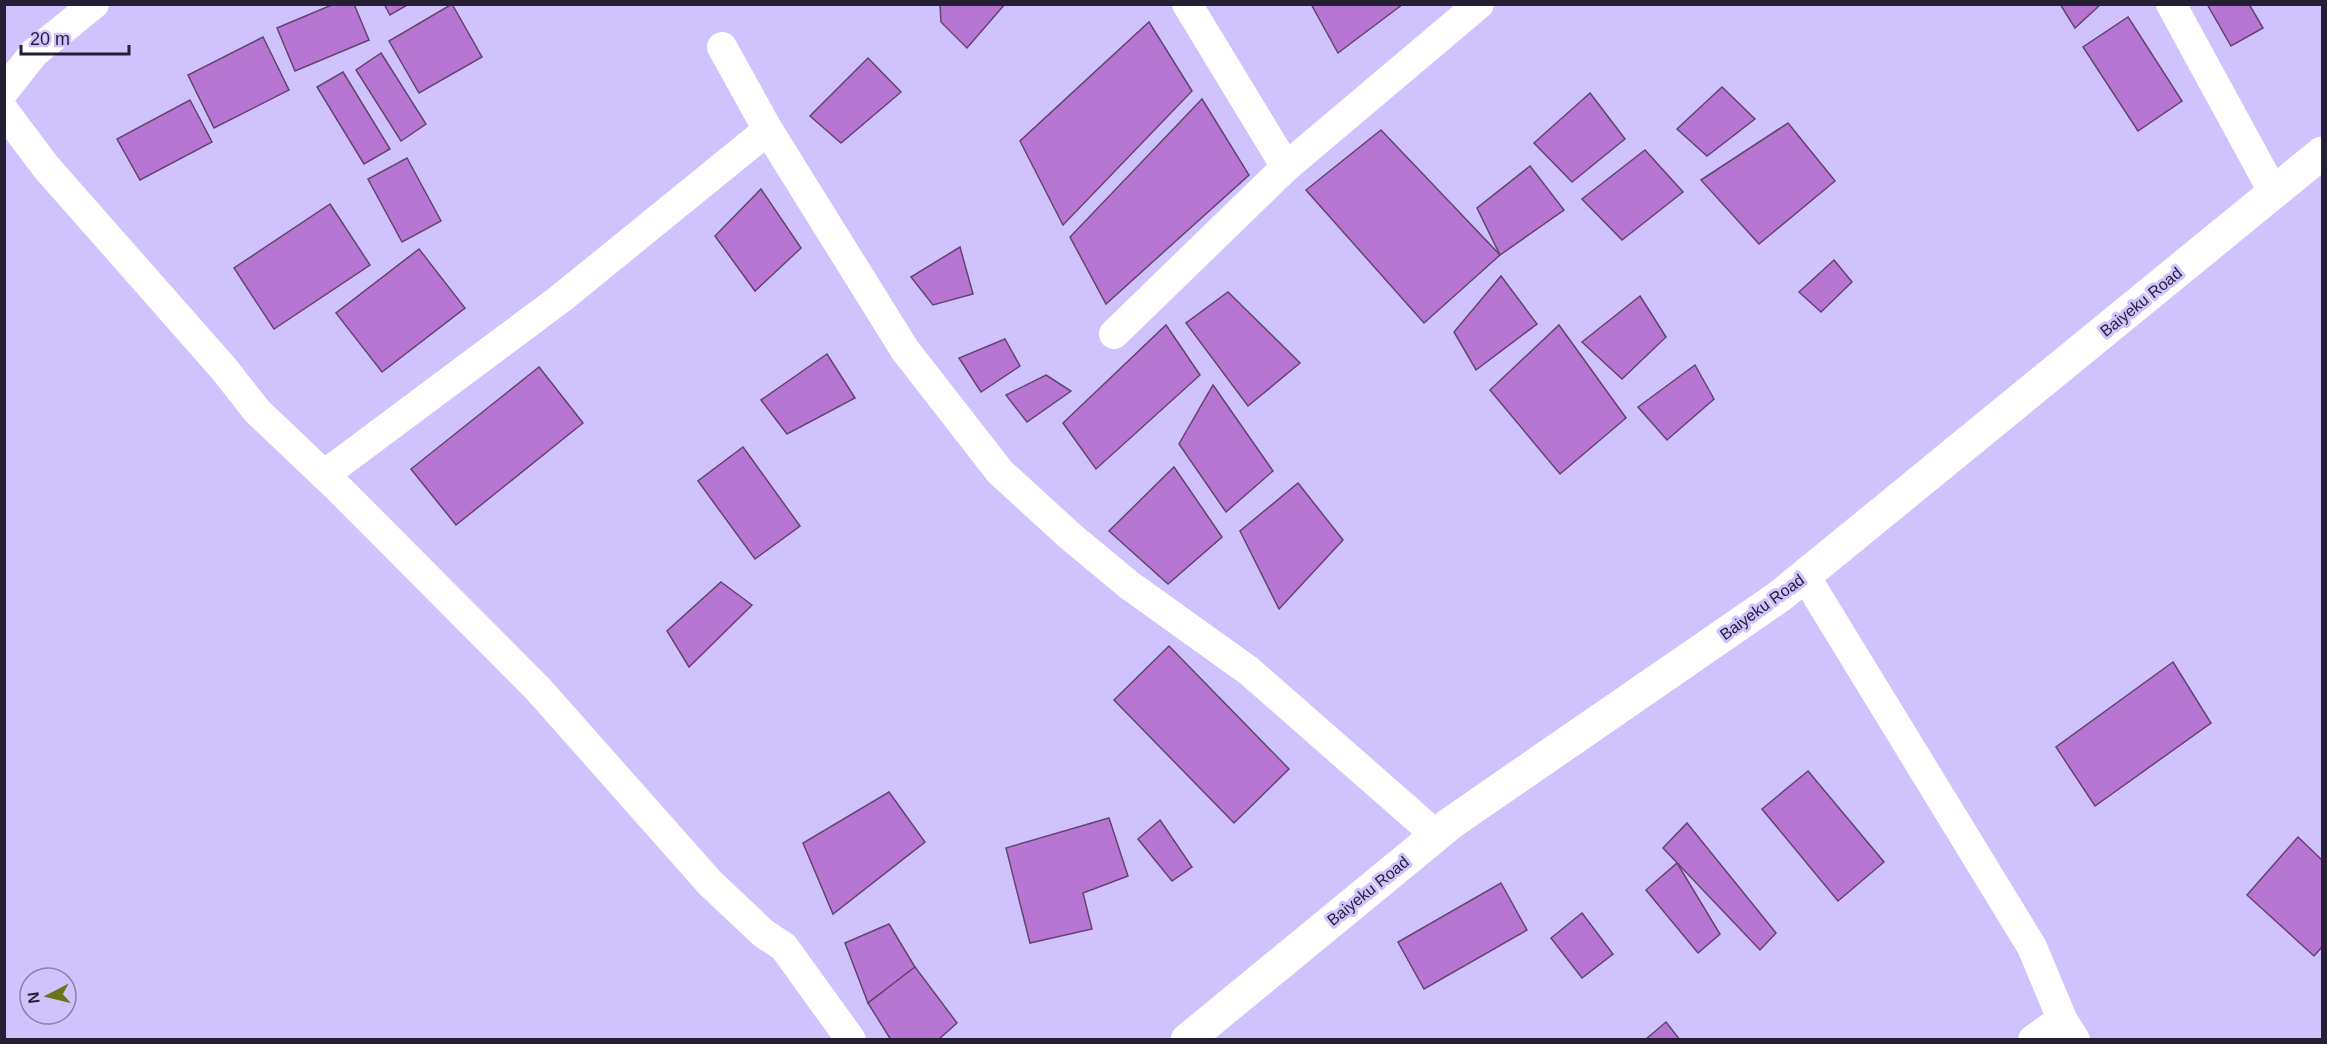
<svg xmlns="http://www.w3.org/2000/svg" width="2327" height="1044" font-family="Arial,sans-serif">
	<rect width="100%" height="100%" fill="#d0c2fd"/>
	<g fill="#b876d3" stroke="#644472" stroke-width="1.5">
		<path d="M334,4H354L369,40L295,71L277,28Z"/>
		<path d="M384,4H409L390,15Z"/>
		<path d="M452,4L482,57L419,93L389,41Z"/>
		<path d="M940,4H1005L967,48L941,22Z"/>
		<path d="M1311,4H1403L1338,53Z"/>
		<path d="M2060,4H2101L2075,28Z"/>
		<path d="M2207,4H2249L2263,28L2231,46Z"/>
		<path d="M2128,17L2182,101L2138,131L2083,47Z"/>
		<path d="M1149,22L1192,91L1063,225L1020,141Z"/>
		<path d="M263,37L289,90L214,128L188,75Z"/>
		<path d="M381,53L426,124L401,141L356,70Z"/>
		<path d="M868,58L901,92L841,143L810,116Z"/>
		<path d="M343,72L390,149L364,164L317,87Z"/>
		<path d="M1722,87L1755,119L1707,156L1677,129Z"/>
		<path d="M1590,93L1625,139L1572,182L1534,143Z"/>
		<path d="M1202,99L1249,175L1106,304L1070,237Z"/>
		<path d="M190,100L212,142L140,180L117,139Z"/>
		<path d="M1788,123L1835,181L1759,244L1701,180Z"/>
		<path d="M1381,130L1500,255L1424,323L1306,190Z"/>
		<path d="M1645,150L1683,192L1622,240L1582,199Z"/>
		<path d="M407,158L441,221L402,242L368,179Z"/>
		<path d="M1530,166L1564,210L1500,255L1477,208Z"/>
		<path d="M761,189L801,248L755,291L715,236Z"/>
		<path d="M330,204L370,265L274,329L234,268Z"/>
		<path d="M960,247L973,294L933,305L911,277Z"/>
		<path d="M419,249L465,308L382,372L336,313Z"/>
		<path d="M1834,260L1852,282L1821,312L1799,292Z"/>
		<path d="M1501,276L1537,324L1476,370L1454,332Z"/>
		<path d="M1228,292L1300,363L1248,406L1186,323Z"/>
		<path d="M1640,296L1666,337L1622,379L1582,342Z"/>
		<path d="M1166,325L1200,375L1096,469L1063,423Z"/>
		<path d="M1559,325L1626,418L1560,474L1490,390Z"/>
		<path d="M1005,339L1020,366L981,392L959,358Z"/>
		<path d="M827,354L855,398L787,434L761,400Z"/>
		<path d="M1695,365L1714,399L1667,440L1638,407Z"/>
		<path d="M539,367L583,423L456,525L411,469Z"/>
		<path d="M1046,375L1071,391L1027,422L1006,395Z"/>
		<path d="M1213,385L1273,471L1226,512L1179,444Z"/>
		<path d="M743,447L800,526L755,559L698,481Z"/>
		<path d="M1174,467L1222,537L1168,584L1109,531Z"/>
		<path d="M1298,483L1343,540L1279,609L1240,531Z"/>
		<path d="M721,582L752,605L689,667L667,631Z"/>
		<path d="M1169,646L1289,769L1234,823L1114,700Z"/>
		<path d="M2173,662L2211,723L2095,806L2056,747Z"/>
		<path d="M1808,771L1884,862L1838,901L1762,809Z"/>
		<path d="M889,792L925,842L833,914L803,843Z"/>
		<path d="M1109,818L1128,876L1083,893L1092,929L1030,943L1006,848Z"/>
		<path d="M1160,820L1192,867L1172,881L1138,839Z"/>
		<path d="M1687,823L1776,933L1760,950L1663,848Z"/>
		<path d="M2298,837L2322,860V947L2314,956L2247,895Z"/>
		<path d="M1677,863L1720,934L1698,953L1646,890Z"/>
		<path d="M1501,883L1527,930L1424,989L1398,942Z"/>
		<path d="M1582,913L1613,954L1582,978L1551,938Z"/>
		<path d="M889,924L915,967L868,1003L845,943Z"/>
		<path d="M915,967L957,1023L938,1040H891L868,1003Z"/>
		<path d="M1666,1022L1680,1040H1645Z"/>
	</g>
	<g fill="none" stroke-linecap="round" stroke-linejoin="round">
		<g stroke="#fff" stroke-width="30">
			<path d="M1187,4L1286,167"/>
			<path d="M2171,4L2274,193"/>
			<path d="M722,47L768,130L905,350L1000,472L1070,536L1129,585L1249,671L1436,835"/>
			<path d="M4,91L34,53L94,4"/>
			<path d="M4,111L46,167L224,369L257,411L339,489L539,690L710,883L763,933L784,947L851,1040"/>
			<path d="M1114,334L1286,167L1479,4"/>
			<path d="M324,475L560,299L768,130"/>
			<path d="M1805,576L2032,947L2062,1019L2075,1040"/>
			<path d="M2033,1040L2062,1019"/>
		</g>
		<path stroke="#fff" stroke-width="33" d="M1187,1040L1451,823L1780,596L2322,153"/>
	</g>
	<g text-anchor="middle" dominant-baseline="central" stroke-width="6" stroke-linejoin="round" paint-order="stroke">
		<g font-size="16" fill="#251f35" stroke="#d0c2fd">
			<text transform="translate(2141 302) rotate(-39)">Baiyeku Road</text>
			<text transform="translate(1762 607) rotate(-36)">Baiyeku Road</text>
			<text transform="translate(1368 891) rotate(-39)">Baiyeku Road</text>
		</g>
	</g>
	<rect width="2327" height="1044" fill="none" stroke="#251f35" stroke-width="12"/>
	<g transform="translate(48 996) rotate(263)"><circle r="28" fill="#d0c2fd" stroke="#8c81ad" stroke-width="1.5"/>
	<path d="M0-4.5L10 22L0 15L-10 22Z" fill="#6a741d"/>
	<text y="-9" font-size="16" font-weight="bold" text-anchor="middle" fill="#251f35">N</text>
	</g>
	<path d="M21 45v9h108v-9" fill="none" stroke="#251f35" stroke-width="3"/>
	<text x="30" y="45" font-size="18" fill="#251f35" stroke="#d0c2fd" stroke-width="4.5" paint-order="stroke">20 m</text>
</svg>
